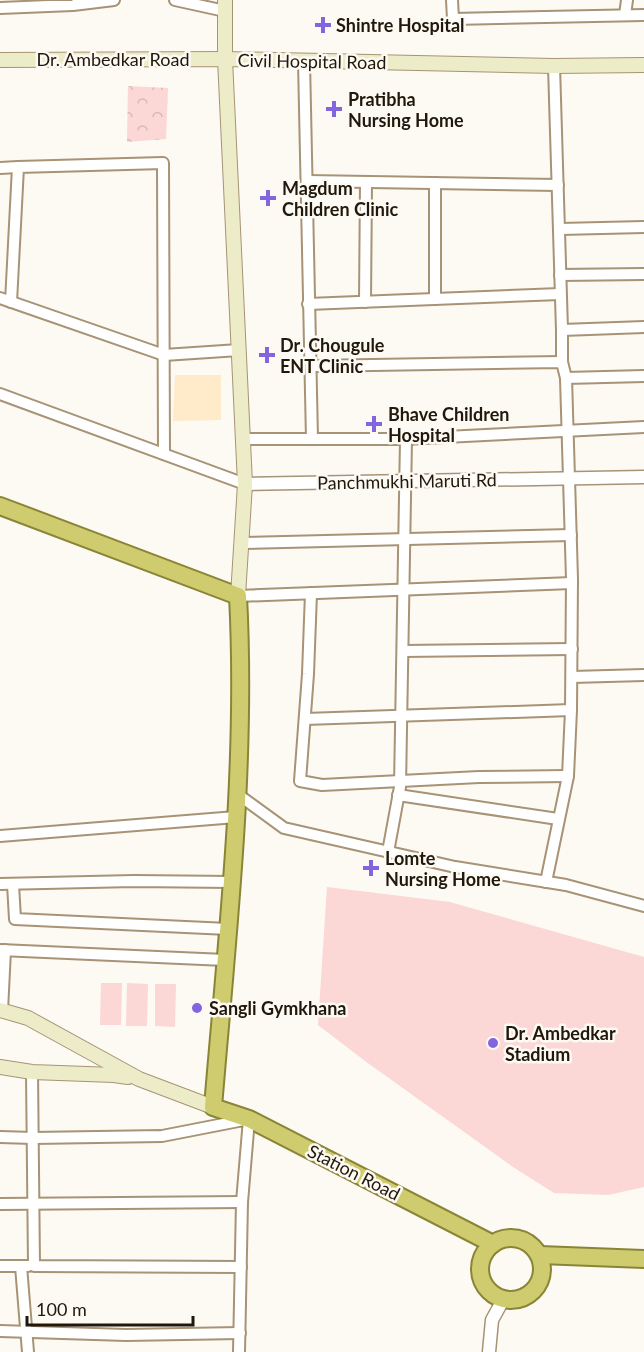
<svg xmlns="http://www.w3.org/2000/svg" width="644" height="1352" font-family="Lato,sans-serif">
	<defs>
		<pattern id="forest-crowns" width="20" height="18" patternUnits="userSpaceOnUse" patternTransform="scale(1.5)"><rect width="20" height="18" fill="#fbd7d6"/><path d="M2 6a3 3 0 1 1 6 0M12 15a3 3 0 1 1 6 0" fill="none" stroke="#d7b8b6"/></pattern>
	</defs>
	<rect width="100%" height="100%" fill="#fdf9f3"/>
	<path fill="#ffeaca" d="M175,375H221V420L173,421Z"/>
	<path fill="url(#forest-crowns)" d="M128,86L168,88L166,139L127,142Z"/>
	<g fill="#fbd7d6">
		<path d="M327,887L450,902L644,957V1187L608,1195L554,1193L513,1167L365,1061L318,1025Z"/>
		<path d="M101,983H122L121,1025H100Z"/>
		<path d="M127,983L148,984L147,1026H126Z"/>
		<path d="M155,984H176L175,1027L155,1026Z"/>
	</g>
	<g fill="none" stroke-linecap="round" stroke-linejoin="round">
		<g stroke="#a79375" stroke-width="14">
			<g id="minor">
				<path d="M175,0L225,11"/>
				<path d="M452,0L453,19L644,15"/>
				<path d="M0,8L73,5L114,0"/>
				<path d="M625,15L627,0"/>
				<path d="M304,61L312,439"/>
				<path d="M554,66L562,330L644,327"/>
				<path d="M0,168L18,167"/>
				<path d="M307,181L558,185"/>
				<path d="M435,183V299"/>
				<path d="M560,229L644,227"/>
				<path d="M560,275L644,274"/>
				<path d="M0,298L164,355L239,350"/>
				<path d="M11,302L18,167L163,163L164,454"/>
				<path d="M365,302L366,182"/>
				<path d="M308,304L560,294"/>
				<path d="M562,330V362"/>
				<path d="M311,366L562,362L566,378L644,376"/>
				<path d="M0,394L245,484"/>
				<path d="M243,439H406L644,427"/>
				<path d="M241,543L571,535"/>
				<path d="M311,593L308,674L300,781L322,785L479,777L568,776"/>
				<path d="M238,596L572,583"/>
				<path d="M403,651L572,649"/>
				<path d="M572,677L644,675"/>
				<path d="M305,719L571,710L572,579L566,378"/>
				<path d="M236,793L284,828L455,867L566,885L644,906"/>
				<path d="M398,795L558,819"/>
				<path d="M0,836L236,817"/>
				<path d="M388,852L400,787L406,439"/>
				<path d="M546,882L568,776L571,710"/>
				<path d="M0,884L134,881L232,882"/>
				<path d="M13,884L15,919L228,929"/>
				<path d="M0,950L225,960"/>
				<path d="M2,1011L5,950"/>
				<path d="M32,1072L34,1266L241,1267"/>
				<path d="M0,1137L33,1138L162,1136L249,1119L242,1202L239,1352"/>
				<path d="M0,1204L242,1202"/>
				<path d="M0,1266H28"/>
				<path d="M21,1266L28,1352"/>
				<path d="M0,1331L126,1335L240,1333"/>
			</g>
		</g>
		<g stroke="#a79375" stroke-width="15">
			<g id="tertiary">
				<path d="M245,484L644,477"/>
				<path d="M489,1352L492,1320L503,1300"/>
			</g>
		</g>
		<g stroke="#a79375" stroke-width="16">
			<g id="secondary">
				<path d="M225,0V59L245,484L238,596"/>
				<path d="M0,60L225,59L554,66L644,65"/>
				<path d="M0,1010L28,1018L139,1079L213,1107"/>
				<path d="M0,1067L32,1072L114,1075L128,1077"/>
			</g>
		</g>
		<g stroke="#8a8536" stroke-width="20">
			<g id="trunk">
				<path d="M0,506L238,596C247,766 227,937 213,1107L249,1119L493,1244"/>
				<circle cx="511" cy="1269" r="31"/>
				<path d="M540,1255L644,1259"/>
			</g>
		</g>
		<use href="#minor" stroke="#fff" stroke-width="10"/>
		<use href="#tertiary" stroke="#fff" stroke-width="12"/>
		<use href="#secondary" stroke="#edecc9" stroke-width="14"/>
		<use href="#trunk" stroke="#cfcc70" stroke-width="16"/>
	</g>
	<g fill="#8365e0" stroke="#fdf9f3" stroke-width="2">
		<path d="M320 16h6v6h6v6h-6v6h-6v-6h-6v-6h6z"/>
		<path d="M331 100h6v6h6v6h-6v6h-6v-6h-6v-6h6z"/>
		<path d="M265 189h6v6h6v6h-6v6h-6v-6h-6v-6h6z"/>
		<path d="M264 346h6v6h6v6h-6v6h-6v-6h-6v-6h6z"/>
		<path d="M371 415h6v6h6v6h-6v6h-6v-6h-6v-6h6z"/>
		<path d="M368 859h6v6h6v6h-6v6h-6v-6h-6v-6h6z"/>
		<circle cx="197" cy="1008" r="6"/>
		<circle cx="493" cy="1043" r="6"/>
	</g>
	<g text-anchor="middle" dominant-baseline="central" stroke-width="5" stroke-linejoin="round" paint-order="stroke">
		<g font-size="18" font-weight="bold" fill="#20180c" stroke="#fdf9f3" text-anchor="start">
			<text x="336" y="25">Shintre Hospital</text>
			<text x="348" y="99">Pratibha<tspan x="348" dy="21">Nursing Home</tspan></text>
			<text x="282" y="188">Magdum<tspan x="282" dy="21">Children Clinic</tspan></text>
			<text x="280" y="345">Dr. Chougule<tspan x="280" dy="21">ENT Clinic</tspan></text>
			<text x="388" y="414">Bhave Children<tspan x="388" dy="21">Hospital</tspan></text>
			<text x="385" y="858">Lomte<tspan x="385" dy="21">Nursing Home</tspan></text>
			<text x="209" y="1008">Sangli Gymkhana</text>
			<text x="505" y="1033">Dr. Ambedkar<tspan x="505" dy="21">Stadium</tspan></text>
		</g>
		<g font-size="18" fill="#20180c" stroke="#fdf9f3">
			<text x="113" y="59">Dr. Ambedkar Road</text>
			<text transform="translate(312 61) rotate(1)">Civil Hospital Road</text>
			<text transform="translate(407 481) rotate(-1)">Panchmukhi Maruti Rd</text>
			<text transform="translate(354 1172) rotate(27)">Station Road</text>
		</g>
	</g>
	<path d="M27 1316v9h166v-9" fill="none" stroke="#20180c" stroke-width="3"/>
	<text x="36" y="1316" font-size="18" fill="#20180c" stroke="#fdf9f3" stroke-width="4.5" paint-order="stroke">100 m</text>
</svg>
